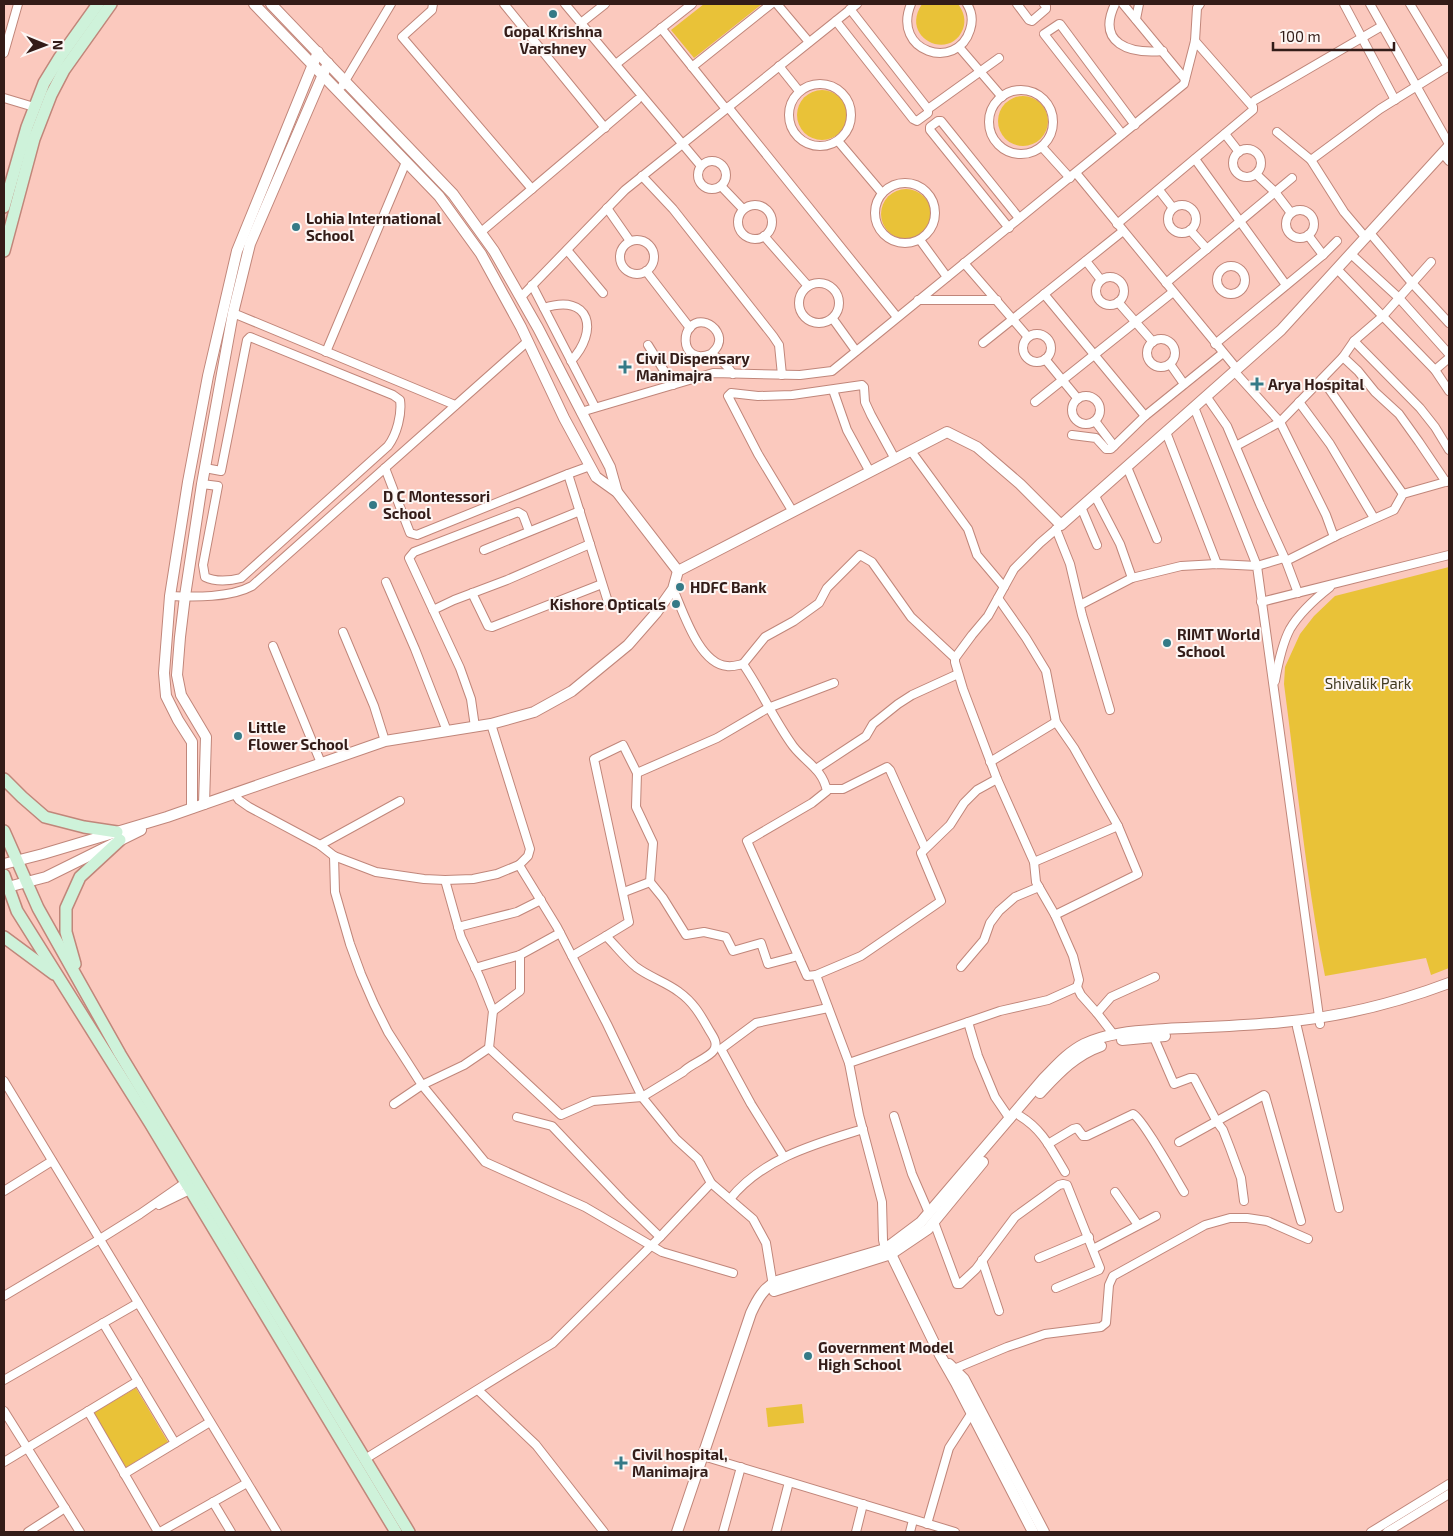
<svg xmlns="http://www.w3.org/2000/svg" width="1453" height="1536" font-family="'Exo 2',sans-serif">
	<rect width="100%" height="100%" fill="#fbc9be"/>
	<g fill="#e9c238">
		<path d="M704,4H762L694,58L671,30Z"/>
		<path d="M922,4H958C964,12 966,20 963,29C950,62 899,38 922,4Z"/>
		<circle cx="822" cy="115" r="25"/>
		<circle cx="1023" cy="121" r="25"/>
		<circle cx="906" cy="214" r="25"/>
		<path d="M1449,567V968L1431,975L1426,958L1325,976C1306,880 1297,782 1284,684L1285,667L1300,634L1314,616L1335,596Z"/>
		<path d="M136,1388L168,1442L125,1468L93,1413Z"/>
		<path d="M802,1404L804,1423L768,1427L766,1408Z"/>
	</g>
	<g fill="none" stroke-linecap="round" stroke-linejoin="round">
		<g stroke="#c0867a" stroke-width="10">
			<g id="minor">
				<path d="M433,4L432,10L402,37L532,189"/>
				<path d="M504,4L605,128"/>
				<path d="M565,4L701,166"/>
				<path d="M777,4L809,42"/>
				<path d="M911,4C891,52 957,72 970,30C973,21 972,12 967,4"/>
				<path d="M1017,4L1029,20L1032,21L1046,9V6L1044,4"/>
				<path d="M1115,4C1096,44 1130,54 1163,51"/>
				<path d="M1123,4L1185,79"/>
				<path d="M1344,4L1395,100"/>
				<path d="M1370,4L1449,144"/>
				<path d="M1410,4L1448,67"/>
				<path d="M850,9L928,109"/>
				<path d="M1136,19L1139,4"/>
				<path d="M836,21L913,119L917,121L928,113V109L999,58"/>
				<path d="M581,23L605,4"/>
				<path d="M661,28L726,109"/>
				<path d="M959,47L1002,97"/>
				<path d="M4,53L18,4"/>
				<path d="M616,64L692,4"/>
				<path d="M779,66L799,91"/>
				<path d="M692,67L771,4"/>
				<circle cx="820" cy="115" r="31"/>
				<path d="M342,86L391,4"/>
				<circle cx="1021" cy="122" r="32"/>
				<path d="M4,98L34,107"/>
				<path d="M1255,100L1382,26"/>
				<path d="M728,107L897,317"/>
				<path d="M1277,132L1311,160"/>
				<path d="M1122,134L1044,34L1059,24H1060L1135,125"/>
				<path d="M1225,134L1239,152"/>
				<path d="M838,141L882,193"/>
				<path d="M1042,147L1070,178"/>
				<circle cx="1247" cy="163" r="14"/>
				<path d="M1443,154L1449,161"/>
				<path d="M1195,159L1286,285"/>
				<circle cx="712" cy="175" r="14"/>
				<path d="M1076,173L1237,369"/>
				<path d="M1256,174L1275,192L1291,213"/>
				<path d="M642,176L673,209L773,336L779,345L782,375"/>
				<circle cx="905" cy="213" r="30"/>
				<path d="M721,186L743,209"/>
				<path d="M1159,190L1173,208"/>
				<circle cx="755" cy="222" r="17"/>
				<circle cx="1182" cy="219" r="14"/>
				<path d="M607,208L630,241"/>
				<circle cx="1300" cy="224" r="14"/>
				<path d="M1117,224L1253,110V107L1195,41"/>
				<path d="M1009,228L930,130V127L938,121H941L1019,218"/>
				<path d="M1190,230L1207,249"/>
				<path d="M481,232L637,100"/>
				<path d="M1370,233L1412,283L1449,323"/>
				<path d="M1308,235L1323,255"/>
				<path d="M764,236L808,286"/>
				<path d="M1366,238L1344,212L1311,160L1380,109L1449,66"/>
				<circle cx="637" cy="257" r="17"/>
				<path d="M920,240L947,277"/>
				<path d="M567,250L603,293"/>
				<path d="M1351,254L1399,298L1449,354"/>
				<path d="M1086,261L1101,280"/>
				<path d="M964,263L1028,337"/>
				<circle cx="1231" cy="280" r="14"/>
				<path d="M1337,269L1435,370L1449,391"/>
				<path d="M646,271L690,328"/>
				<circle cx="1110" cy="291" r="14"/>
				<circle cx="819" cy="303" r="20"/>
				<path d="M1166,283L1292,178"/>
				<path d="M532,285L595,407"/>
				<path d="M1044,294L1145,416"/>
				<path d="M521,297L625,190L857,4"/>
				<path d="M918,300H997"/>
				<path d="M1118,302L1153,342"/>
				<path d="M544,308C591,293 599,331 571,361"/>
				<path d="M233,313L455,405"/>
				<path d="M833,319L856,351"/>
				<circle cx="1037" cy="348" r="14"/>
				<circle cx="1161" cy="353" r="14"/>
				<path d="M1354,341L1420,408L1435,427L1449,450"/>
				<path d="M983,343L1123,231"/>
				<path d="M1215,344L1323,255L1337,241"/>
				<path d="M648,345L673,385"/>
				<path d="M326,352L406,162"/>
				<path d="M711,354C713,352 717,348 718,345C722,336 715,326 706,323C679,316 677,367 711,354C721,359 727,365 733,374"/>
				<path d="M1343,357L1358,371L1375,392L1399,414L1419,442L1446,482"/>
				<path d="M1045,359L1078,399"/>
				<path d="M1170,364L1184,384"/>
				<path d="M1435,370L1449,358"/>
				<path d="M1234,371L1280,422L1326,515L1334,537"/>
				<path d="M1322,379L1403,494"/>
				<path d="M833,390L847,430L870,472"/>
				<path d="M1206,396L1227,426L1260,504L1286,561L1298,593"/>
				<circle cx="1086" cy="410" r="14"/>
				<path d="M1035,402L1173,292"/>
				<path d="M1299,402L1330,444L1374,518"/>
				<path d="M1194,407L1257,566L1284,558"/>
				<path d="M581,412L713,373L800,375L832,371L1184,84L1195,41L1197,8L1200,4"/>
				<path d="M1095,421L1114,446"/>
				<path d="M1166,432L1217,564"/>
				<path d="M1072,435L1096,438L1106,449H1111L1145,416L1223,353"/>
				<path d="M1236,446L1280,422L1343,357L1354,341L1383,316L1431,262"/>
				<path d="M911,451L968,529L977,555L1004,587"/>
				<path d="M1127,467L1157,539"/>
				<path d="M385,468L410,533L417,535L568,474L590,466"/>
				<path d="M568,474L608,602"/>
				<path d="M202,484L218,486L203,565L205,577C215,582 230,581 241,578L388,446C397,434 402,414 400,400L393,395L250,337L247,340L221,471L205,468"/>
				<path d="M1095,496L1120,544L1132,578"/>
				<path d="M1081,507L1097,545"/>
				<path d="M793,512L758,454L728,396L731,393L758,396L792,395L862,385L864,387L865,402L871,415L895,459"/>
				<path d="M1061,525L1040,543L1014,569L988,616L972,635L955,658V662L963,689L997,779L1034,862L1036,882L1055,915L1073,956L1079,980L1077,987"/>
				<path d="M1056,529L1070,564L1082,615L1110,710"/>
				<path d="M484,550L580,511"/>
				<path d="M1286,561L1340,534L1394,510L1403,494L1449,481"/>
				<path d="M386,582L415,649L447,731"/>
				<path d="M673,589C683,611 699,664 727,666C732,667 738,665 743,664C761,690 774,720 793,746C806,763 822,768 827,791L812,803L747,841L807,976L816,975"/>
				<path d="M472,593L488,626L492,627L602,584"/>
				<path d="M170,596C194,597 230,598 252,586L528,341"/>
				<path d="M998,598L1026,638L1046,671L1056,722L1074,748L1118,826L1138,874L1055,915"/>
				<path d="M1261,602L1449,555"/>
				<path d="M1080,605L1132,578L1181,566L1217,564L1257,566L1320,1024"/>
				<path d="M433,610L454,600L507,580L590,544"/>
				<path d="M343,632L374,706L385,741"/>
				<path d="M273,646L321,763"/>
				<path d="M743,664L765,637L794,621L819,603L827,588L860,555L872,562L911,617L955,658"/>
				<path d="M1275,681C1278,664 1282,644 1290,629C1300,612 1316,598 1330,587"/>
				<path d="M491,724L530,849L528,856L519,865L557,927L607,1024L642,1097L676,1139L698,1159L711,1183"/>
				<path d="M475,727L471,699L460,668L409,558L414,552L518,512L523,515L529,531"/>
				<path d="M990,762L1056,722"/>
				<path d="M816,769L866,736L873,724L898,704L912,695L958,674"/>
				<path d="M827,789H843L887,767L890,770L925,848"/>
				<path d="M234,793L239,800L249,807L320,845L334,856L376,872L424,879L445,880L473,879L497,874L519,865"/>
				<path d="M320,845L400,801"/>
				<path d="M334,856L335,892L350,944L361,974L374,1004L388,1032L422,1085L394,1104"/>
				<path d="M1034,862L1118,826"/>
				<path d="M445,880L461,937L480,978L493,1011L489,1048"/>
				<path d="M650,882L663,898L686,935L704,932L726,937L733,951L761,943L768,964L798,956"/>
				<path d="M624,892L650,882L653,843L636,807L637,773L717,738L768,708L834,683"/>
				<path d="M458,927L517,912L541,900"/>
				<path d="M606,936L629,922L594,759L623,745L637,773"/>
				<path d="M572,956L606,936C616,946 625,958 636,967C649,977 666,982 679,992C693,1002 700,1014 708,1028C711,1034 719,1042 714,1050C709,1058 690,1064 683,1072L642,1097L593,1101L561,1115L489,1048L464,1065L422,1085L485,1162L585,1207L662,1252L733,1273"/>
				<path d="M961,967L984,940L990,923L999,911L1015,897L1039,887"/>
				<path d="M475,968L520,955L560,933"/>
				<path d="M493,1011L520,991V955"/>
				<path d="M1097,1013L1111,997L1155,977"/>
				<path d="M968,1022L978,1056L995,1097L1010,1119"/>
				<path d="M1297,1027L1339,1208"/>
				<path d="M1154,1032L1155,1040L1174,1084L1190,1078H1194L1217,1122L1223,1130L1230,1148L1241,1178L1244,1201"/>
				<path d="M849,1063L816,975L861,956L941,901L921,853L950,825L964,803L977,790L997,779"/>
				<path d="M4,1081L277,1532"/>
				<path d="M894,1116L912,1174L929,1213"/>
				<path d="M1020,1116C1043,1130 1051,1149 1065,1172"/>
				<path d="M517,1117L552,1126L622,1200L660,1237"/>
				<path d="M1179,1142L1264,1095L1265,1096L1301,1221"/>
				<path d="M1048,1144L1073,1129L1077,1128L1083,1136H1087L1133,1114C1143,1119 1176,1179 1184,1192"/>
				<path d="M784,1157L751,1104L721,1049L756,1023L828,1008"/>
				<path d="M4,1191L52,1161"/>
				<path d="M1115,1192L1138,1225"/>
				<path d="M730,1199C763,1158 815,1144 863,1129"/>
				<path d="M159,1205L194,1188"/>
				<path d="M934,1222L957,1284H960L976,1269L1015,1217L1059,1185L1063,1184L1067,1185L1100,1268L1099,1270L1056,1288"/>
				<path d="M885,1249L883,1240L882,1202L859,1115L849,1063L1000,1011L1048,1000L1077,987L1081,995L1097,1013L1114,1035"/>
				<path d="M1093,1249L1156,1216"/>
				<path d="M1039,1258L1089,1237"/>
				<path d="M982,1260L999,1311"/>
				<path d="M4,1296L100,1239L140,1214L189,1180"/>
				<path d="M103,1323L175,1443"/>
				<path d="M954,1369L1007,1347L1045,1334L1101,1327L1106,1323L1109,1285L1113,1276L1205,1225L1230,1218H1247L1267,1221L1308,1239"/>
				<path d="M4,1380L138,1303"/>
				<path d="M478,1390L536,1445L604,1532"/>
				<path d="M4,1411L80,1532"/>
				<path d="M88,1411L158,1532"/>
				<path d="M703,1456L955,1532"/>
				<path d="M365,1459L553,1343L660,1237L711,1183L753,1219L766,1243L773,1286"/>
				<path d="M4,1462L138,1381"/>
				<path d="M124,1474L210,1422"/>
				<path d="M213,1502L231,1532"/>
				<path d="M927,1524L949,1448L973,1411"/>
				<path d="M28,1532L65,1508"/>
				<path d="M160,1532L247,1483"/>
				<path d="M723,1532L741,1467"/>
				<path d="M776,1532L789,1482"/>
				<path d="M856,1532L863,1504"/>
				<path d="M910,1532L913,1520"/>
				<path d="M1371,1532L1449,1484"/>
				<path d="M1387,1532L1449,1494"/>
			</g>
		</g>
		<g stroke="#c0867a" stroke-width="12">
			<g id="tertiary">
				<path d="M254,4L439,196L481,254L521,327L564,418L596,477L617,492L678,571"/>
				<path d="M271,4L453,194L494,251L538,328L610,467L617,492"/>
				<path d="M204,804L206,737L181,695L177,675L180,637L185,596L202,484L233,313L250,244L328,63"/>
				<path d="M192,808V742L178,720L166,696L164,673L170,596L188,482L208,376L237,251L318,52"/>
				<path d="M4,864L43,854L167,817L385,741L491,724L534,712L572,691L628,645L656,613L673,589L678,571L947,432L977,447L1020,484L1061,525L1281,330L1449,146"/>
				<path d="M4,888L46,877L141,830"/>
				<path d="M1122,1040L1165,1036"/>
				<path d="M1040,1093C1058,1074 1075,1055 1101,1046"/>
				<path d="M888,1248L940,1355L956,1383L1033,1532"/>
				<path d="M774,1291L891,1254L928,1229L983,1162"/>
				<path d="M949,1364L964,1379L1044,1532"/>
				<path d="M677,1532L751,1313C757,1300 764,1287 777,1281L885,1249L921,1222L1044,1078C1056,1066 1068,1052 1084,1044C1109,1032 1139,1031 1166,1029C1205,1027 1245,1026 1283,1022C1340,1017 1396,1003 1449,983"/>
			</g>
		</g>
		<g stroke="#c0867a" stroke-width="14">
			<g id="secondary">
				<path d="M4,207L27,127L44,83L60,57L98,4"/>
				<path d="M4,251L34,139L51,95L64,70L111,4"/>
				<path d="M4,779L22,797L45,817L84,827L117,832"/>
				<path d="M4,831L38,908L120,1054L409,1532"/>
				<path d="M4,875L17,911L150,1123L396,1532"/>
				<path d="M4,937L54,974"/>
				<path d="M75,964L66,932V908L80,877L120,840"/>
			</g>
		</g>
		<use href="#minor" stroke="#fff" stroke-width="8"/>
		<use href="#tertiary" stroke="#fff" stroke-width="10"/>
		<use href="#secondary" stroke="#cef2da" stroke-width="11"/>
	</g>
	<g fill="#357a87" stroke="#fdf6f4" stroke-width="2">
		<circle cx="553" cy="14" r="5"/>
		<circle cx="296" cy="227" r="5"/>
		<path d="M622.5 359.5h5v5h5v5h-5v5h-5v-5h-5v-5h5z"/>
		<path d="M1254.5 376.5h5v5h5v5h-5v5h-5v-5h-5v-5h5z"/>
		<circle cx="373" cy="505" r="5"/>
		<circle cx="680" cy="587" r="5"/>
		<circle cx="676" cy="604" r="5"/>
		<circle cx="1167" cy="643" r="5"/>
		<circle cx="238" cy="736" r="5"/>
		<circle cx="808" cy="1356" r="5"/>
		<path d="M618.5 1455.5h5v5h5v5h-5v5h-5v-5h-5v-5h5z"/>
	</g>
	<g text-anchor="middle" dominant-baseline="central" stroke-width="4" stroke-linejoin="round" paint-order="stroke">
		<g font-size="15" font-weight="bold" fill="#331c18" stroke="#fdf6f4" text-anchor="start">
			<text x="553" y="31" text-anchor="middle">Gopal Krishna<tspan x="553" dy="17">Varshney</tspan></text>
			<text x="306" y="218">Lohia International<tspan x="306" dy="17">School</tspan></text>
			<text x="636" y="358">Civil Dispensary<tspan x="636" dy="17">Manimajra</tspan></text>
			<text x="1268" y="384">Arya Hospital</text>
			<text x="383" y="496">D C Montessori<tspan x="383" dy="17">School</tspan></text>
			<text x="690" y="587">HDFC Bank</text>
			<text x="666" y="604" text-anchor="end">Kishore Opticals</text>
			<text x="1177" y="634">RIMT World<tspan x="1177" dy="17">School</tspan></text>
			<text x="248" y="727">Little<tspan x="248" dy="17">Flower School</tspan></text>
			<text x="818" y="1347">Government Model<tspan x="818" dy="17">High School</tspan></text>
			<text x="632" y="1454">Civil hospital,<tspan x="632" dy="17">Manimajra</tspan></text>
		</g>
		<g font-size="15" fill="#423b22" stroke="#fdf6f4">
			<text x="1368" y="683">Shivalik Park</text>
		</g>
	</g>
	<rect width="1453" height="1536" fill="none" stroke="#331c18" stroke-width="10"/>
	<g transform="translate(45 45) rotate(91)" stroke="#fdf6f4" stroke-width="4" paint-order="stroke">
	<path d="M0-4L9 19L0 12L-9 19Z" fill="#331c18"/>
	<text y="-8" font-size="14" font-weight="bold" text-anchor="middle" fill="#331c18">N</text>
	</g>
	<path d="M1273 42v8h121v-8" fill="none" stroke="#331c18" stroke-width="2.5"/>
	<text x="1280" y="42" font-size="15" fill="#331c18" stroke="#fdf6f4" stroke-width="4" paint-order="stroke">100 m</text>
</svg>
